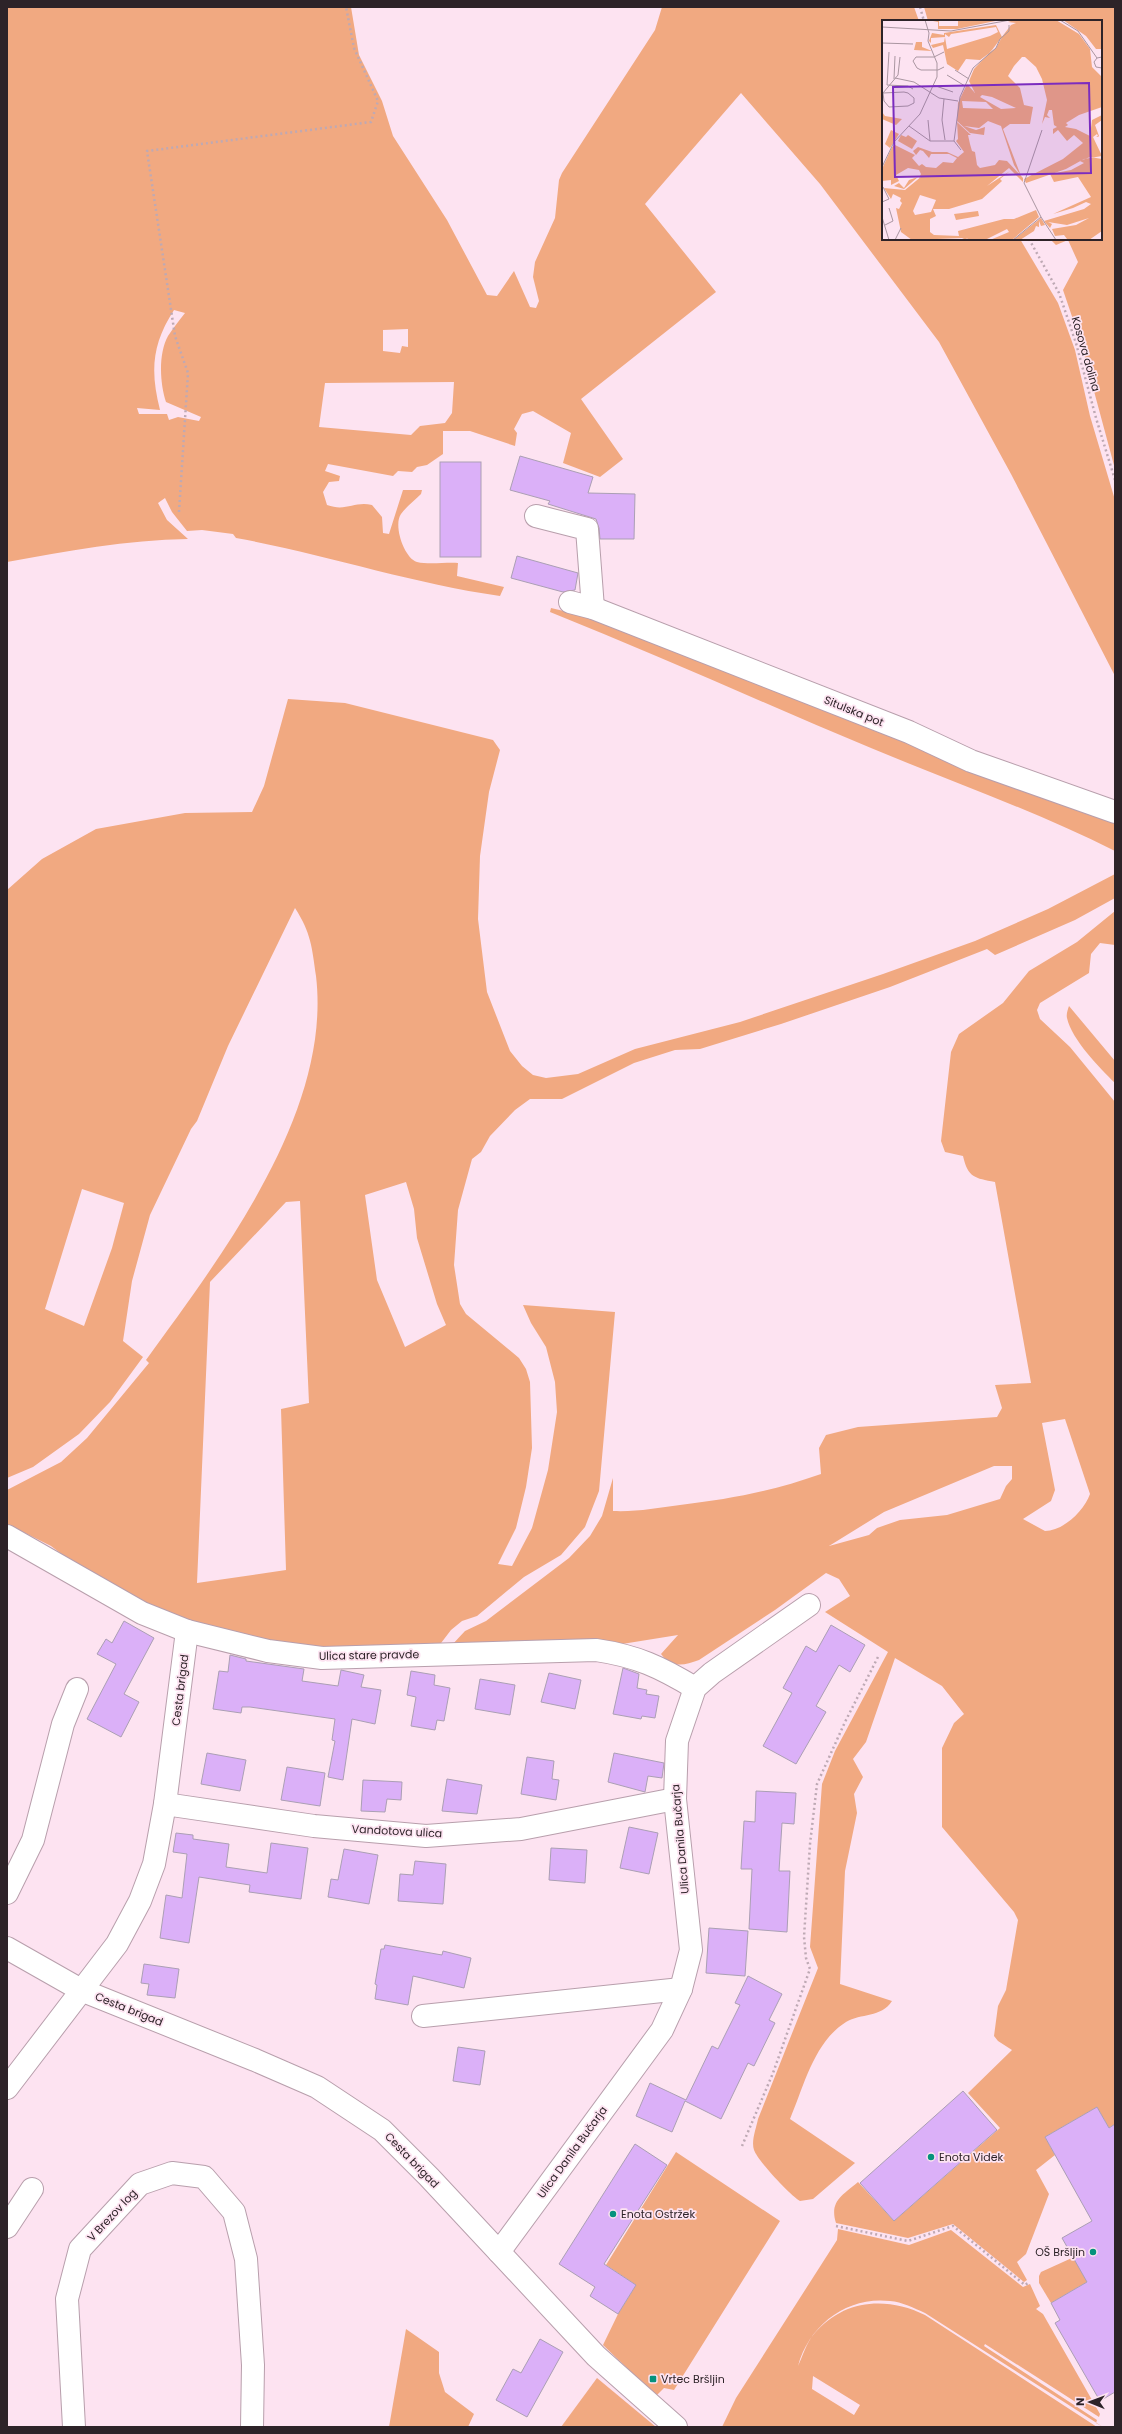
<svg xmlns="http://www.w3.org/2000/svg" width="1122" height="2434" font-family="Poppins,sans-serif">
	<rect width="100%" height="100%" fill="#fde3f1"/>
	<g fill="#f1a981" fill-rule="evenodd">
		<path d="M7,7H351L359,55L382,101L393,136L447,220L487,295L497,296L514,271L530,307L536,308L539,301L533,277L535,262L555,218L559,180L562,173L655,30L662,7H914L919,21H883V239H1020L1058,303L1075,350L1090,416L1115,500V676L1011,474L939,342L820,184L741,93L645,204L716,292L581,399L623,459L600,477L563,463L571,433L533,411L522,414L514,429L517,433L515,446L470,431H443V454L427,465L417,467L412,472L398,471L393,476L328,464L325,471L340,476L339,481L329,482L323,492L327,505C346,512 354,501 372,505L382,517L383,533L389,534L403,490H422L421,494C415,500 406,507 401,514C393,525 404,558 417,562C429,565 446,562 458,563L457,576L504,587L500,596C410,583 324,554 236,538L233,534L202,530L187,531L172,512L165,498L158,503L167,520L188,539C127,540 66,551 7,562ZM174,310L185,313C179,321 173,328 168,336C158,354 160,384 166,402L201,417L199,421L178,417L169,420L167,414H139L137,408L160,410C150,371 152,344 174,310ZM408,329V347L402,346L400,353L383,351V330ZM454,382L452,413L445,423L420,426L411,435L319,427L325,383Z"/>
		<path d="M924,7H1115V469L1081,343L1063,290L1078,262L1068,240L1056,245L1051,240L1101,239V21H928Z"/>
		<path d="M551,608L589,617L1115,818V851C1036,811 952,782 871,748C763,703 658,655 550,612Z"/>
		<path d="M288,699L345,703L493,740L500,750L489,792L480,856L478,919L487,992L510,1051L522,1066L533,1075L546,1078L578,1074L635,1049L740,1022L883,974L975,941L1048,909L1115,874V898L1075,920L995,955L987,949L890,987L781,1024L700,1049L675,1050L634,1063L562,1099H530L515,1110L490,1136L481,1152L472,1159L458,1210L454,1265L460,1304L466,1314L519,1358L526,1369L530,1382L532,1448L526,1487L516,1528L498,1564L512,1566L532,1528L548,1470L557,1412L555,1382L546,1347L531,1323L523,1305L615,1312L599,1491L585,1527L561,1555L524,1577L477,1616L462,1621L451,1630L438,1647L316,1652L217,1630L163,1613L72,1562L51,1546L7,1524V1490L61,1462L87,1438L149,1363L146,1360C222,1255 332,1112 316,976C312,947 311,933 295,908L228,1046L197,1121L191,1129L150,1215L132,1281L123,1341L143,1357L110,1402L79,1434L33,1467L7,1478V890L42,859L96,829L185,813L252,812L264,786ZM406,1182L414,1209L417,1238L437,1304L446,1325L405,1347L377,1280L365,1195ZM82,1189L124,1203L112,1248L84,1326L45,1309ZM300,1201L309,1403L281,1409L286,1570L197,1583L210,1282L286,1202Z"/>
		<path d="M1115,911V945L1100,943L1091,954L1089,973L1040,1003L1037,1010L1040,1019L1070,1047L1115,1102V2129L1113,2125L1109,2128L1097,2107L1045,2137L1055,2155L1036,2170L1049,2194L1026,2254L1017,2262L1027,2280L1024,2282L953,2224L908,2238L836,2223C829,2201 843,2195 858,2182L894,2221L1000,2128L968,2093L1012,2050L998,2041L994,2036L998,2006L1006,1990L1018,1920L1014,1912L942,1827V1748L954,1723L964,1714L942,1686L895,1658L866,1742L853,1759L863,1777L854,1794L857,1813L845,1871L840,1984L892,2001C881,2018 861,2013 846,2022C814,2042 804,2086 790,2119L855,2163L813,2199L800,2201C790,2195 758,2161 754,2150C751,2141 756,2129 758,2119L818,1968L810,1947L822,1784L835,1751L888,1652L825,1612L850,1596L839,1579L826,1573L775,1610L699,1660C683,1666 672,1668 661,1654L678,1635L622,1644L451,1646L465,1631L486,1621L569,1558L590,1536L602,1516L613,1478V1511C636,1512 658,1508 680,1505C731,1499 773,1491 821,1474L819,1448L826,1435L858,1427L997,1417L1002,1408L995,1385L1031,1383L995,1182C975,1178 968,1178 963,1156L945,1152L941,1141L951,1052L959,1034L1003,1003L1029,971L1077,942ZM1065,1419L1090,1494C1084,1511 1063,1531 1045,1531L1023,1519L1051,1501L1055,1490L1042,1423ZM994,1466H1012V1479L1006,1486L1000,1499L947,1515L900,1520L877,1528L869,1535L829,1546L884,1512Z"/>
		<path d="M1069,1006L1115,1061V1083C1099,1067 1072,1040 1067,1018C1066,1014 1068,1009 1069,1006Z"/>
		<path d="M676,2152L780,2221L674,2390L664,2388L656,2396L603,2345L618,2314L636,2285L606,2265Z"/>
		<path d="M838,2229L909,2245L951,2230L1023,2287L1030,2284L1040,2306L1036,2309L1043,2314L1100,2414L1099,2417L985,2344L984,2346L1097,2420L1096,2423L1103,2427L925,2313C914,2308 902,2302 890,2301C847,2296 809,2325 798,2366C803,2356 806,2343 814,2334C843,2299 887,2296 925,2315L1097,2427H722L736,2398L837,2240ZM813,2376L860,2405L854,2415L812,2389Z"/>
		<path d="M1074,2257L1087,2282L1051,2303L1039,2283V2276L1041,2272Z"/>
		<path d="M406,2329L439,2352V2373L445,2392L474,2414L468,2427H389Z"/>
		<path d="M597,2378L656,2427H561Z"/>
	</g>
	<g fill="#dbb0f8" stroke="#ab9fb4">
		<path d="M520,456L593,477L588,493L635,494L634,539H600L599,528L596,519L548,504L550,501L510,490Z"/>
		<rect x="440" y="462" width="41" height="95"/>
		<path d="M517,556L578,573L575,590L563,592L511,578Z"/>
		<path d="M124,1621L154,1638L124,1694L139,1702L121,1737L87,1719L116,1664L97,1654L106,1639L112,1643Z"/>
		<path d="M831,1625L865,1645L850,1672L839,1665L816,1706L826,1712L796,1764L763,1746L792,1693L783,1688L806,1646L816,1652Z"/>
		<path d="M230,1655L246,1659V1661L304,1669L302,1681L338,1686L341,1670L364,1675L361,1687L381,1690L375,1724L352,1719L343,1780L328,1777L335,1741L332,1740L335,1719L250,1707H242L241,1713L213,1709L219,1671L228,1672Z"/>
		<path d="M623,1668L639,1674L637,1688L647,1690L646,1694L659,1696L655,1718L642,1716L641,1719L613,1714Z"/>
		<path d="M411,1671L435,1675L434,1685L450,1688L444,1721L437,1720L435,1730L411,1726L416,1697L407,1695Z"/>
		<path d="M549,1673L581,1680L575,1709L541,1702Z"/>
		<path d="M480,1679L515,1685L510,1715L475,1709Z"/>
		<path d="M207,1753L246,1760L240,1791L201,1784Z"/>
		<path d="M614,1753L664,1763L662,1778L648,1776L645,1792L608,1782Z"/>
		<path d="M527,1757L554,1761L552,1779L559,1780L556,1800L521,1794Z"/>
		<path d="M287,1767L325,1773L320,1806L281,1800Z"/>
		<path d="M447,1779L482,1785L477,1814L442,1811Z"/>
		<path d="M363,1780L402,1782L401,1800L387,1799L385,1812L361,1811Z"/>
		<path d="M756,1791L796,1793L794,1824L782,1823L779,1871H790L787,1932L749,1929L752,1869H741L744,1821L755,1822Z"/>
		<path d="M629,1827L658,1833L649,1874L620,1868Z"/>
		<path d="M176,1833L193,1835V1839L229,1844L226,1867L267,1873L271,1843L308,1848L301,1899L249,1892L250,1885L199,1877L189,1943L160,1938L166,1895L182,1898L187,1854L173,1852Z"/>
		<path d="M551,1848L587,1850L585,1883L549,1880Z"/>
		<path d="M344,1849L378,1855L369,1904L328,1897L331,1879L338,1880Z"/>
		<path d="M415,1861L446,1864L443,1904L398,1901L400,1874L413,1875Z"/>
		<path d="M709,1928L748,1931L745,1976L706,1973Z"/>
		<path d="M385,1945L442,1955L443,1951L471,1958L464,1988L413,1976L408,2005L375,1999L377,1985L375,1984L381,1949H384Z"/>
		<path d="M144,1964L179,1969L175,1998L147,1995L149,1984L141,1983Z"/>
		<path d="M748,1976L782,1994L769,2020L775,2023L754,2066L748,2063L721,2119L685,2101L672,2132L636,2116L650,2083L686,2100L712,2046L718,2049L740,2005L735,2003Z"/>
		<path d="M458,2047L485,2051L480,2085L453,2081Z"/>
		<path d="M963,2091L997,2130L894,2221L860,2183Z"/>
		<path d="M1097,2107L1109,2128L1115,2124V2392L1100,2401L1055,2323L1060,2320L1051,2303L1087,2282L1062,2238L1092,2221L1045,2137Z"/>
		<path d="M635,2144L667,2165L604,2264L636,2285L618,2314L590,2296L595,2287L559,2264Z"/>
		<path d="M540,2339L563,2352L527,2417L496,2400L513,2369L521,2373Z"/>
	</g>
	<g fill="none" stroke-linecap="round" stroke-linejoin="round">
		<g stroke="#b89fac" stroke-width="24">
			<g id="minor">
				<path d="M536,516L587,529L593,608"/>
				<path d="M570,602L593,608L909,732L971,761L1115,812"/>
				<path d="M7,1536L142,1613L187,1631L268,1651L322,1658L596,1650C637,1656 660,1667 695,1688"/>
				<path d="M165,1804L314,1826L426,1836L521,1829L675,1799"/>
				<path d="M7,1893L33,1840L63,1724L77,1689"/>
				<path d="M7,1948L81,1990L255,2060L317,2087L382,2130L429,2177L596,2356L676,2427"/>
				<path d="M423,2016L681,1989"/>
				<path d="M7,2088L117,1944L140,1901L154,1864L165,1804L187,1631"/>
				<path d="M7,2227L32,2189"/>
				<path d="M499,2252L662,2030L681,1989L691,1950L675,1799L677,1741L695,1688L712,1673L809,1605"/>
				<path d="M74,2427L67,2299L80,2249L140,2184L172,2173L204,2177L234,2212L246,2259L253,2365L252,2427"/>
			</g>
		</g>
		<g stroke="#bea9b4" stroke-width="2.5" stroke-dasharray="2 3" stroke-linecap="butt">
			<path d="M920,7L924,21"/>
			<path d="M1029,239L1059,293L1076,343L1096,418L1115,480"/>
			<path d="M179,512L188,373L175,336L147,151L371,122L378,101L354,48L346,7"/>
			<path d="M742,2146L773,2073L810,1969L806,1958L804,1937L810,1844L817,1784L845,1722L879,1655"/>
			<path d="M836,2226L908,2241L953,2226L1025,2285L1028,2283"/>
		</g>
		<use href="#minor" stroke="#fff" stroke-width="22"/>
	</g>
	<g fill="#05927d" stroke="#fde3f1" stroke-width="1.5">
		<circle cx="931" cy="2157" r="4"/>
		<circle cx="613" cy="2214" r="4"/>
		<circle cx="1093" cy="2252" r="4"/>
		<rect x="649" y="2375" width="8" height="8" rx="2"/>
	</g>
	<g text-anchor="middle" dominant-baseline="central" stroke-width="3.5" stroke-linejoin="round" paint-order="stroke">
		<g font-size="11" fill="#2d2328" stroke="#fde3f1">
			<text transform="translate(1086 354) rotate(74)">Kosova dolina</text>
			<text transform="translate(854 711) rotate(22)">Situlska pot</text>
			<text transform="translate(369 1655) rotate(-1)">Ulica stare pravde</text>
			<text transform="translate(180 1690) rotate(-83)">Cesta brigad</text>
			<text transform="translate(397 1831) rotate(3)">Vandotova ulica</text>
			<text transform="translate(680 1839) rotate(-95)">Ulica Danila Bučarja</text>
			<text transform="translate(129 2009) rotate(22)">Cesta brigad</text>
			<text transform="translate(572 2152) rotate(-54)">Ulica Danila Bučarja</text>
			<text transform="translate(412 2160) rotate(46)">Cesta brigad</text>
			<text transform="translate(112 2215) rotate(-47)">V Brezov log</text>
		</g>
		<g font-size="11" fill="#2d2328" stroke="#fde3f1" text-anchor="start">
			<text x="939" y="2157">Enota Videk</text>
			<text x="621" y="2214">Enota Ostržek</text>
			<text x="1085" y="2252" text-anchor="end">OŠ Bršljin</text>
			<text x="661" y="2379">Vrtec Bršljin</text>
		</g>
	</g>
	<g transform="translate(882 20)">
		<rect width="220" height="220" fill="#fde3f1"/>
		<path d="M57,0V6H76V0H118L75,9H56V2L51,1ZM132,0H174L197,14L208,29L210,47L219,56L220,87L197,95L184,103L186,105L183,107L194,109L208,116L210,100L220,95V100L213,105L217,116L216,117H214L216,116L215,114L211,117L220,136L202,139L184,149L144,163L142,159L181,139L201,123L192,115L185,121L176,110L171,114V109L175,107L172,105L170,90H167L165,95L168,98L163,97L160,104L165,80L160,59L154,47L143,37H140L132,46L126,56L138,68L142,85L151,87L148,104H128L121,109L139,156L132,145L119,106L106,101L97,108L82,106L94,110L103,107L102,115L88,113L75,101L76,83L85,64L93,73L87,61L92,49L110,30L129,5L134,3L126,2ZM100,75L110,77L134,88L119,89L98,77ZM80,81L104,82L111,89L81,88ZM181,0H220V29H214L204,16ZM114,5L120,17L114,28L98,40L84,39L76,51L65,44L61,25L51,28L49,25L62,22L63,17L65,29L108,16L116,12L114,7L69,14L67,17L63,14V17L49,18V23L47,21L50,13L62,15V13ZM34,22H40V27L50,31L32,30ZM0,92L3,96L20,99L14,105L0,99ZM75,102L89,115H86L88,124L90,131L93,132L95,145L98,148L113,145L117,140L125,141L141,158V162L127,148L105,166L128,151L118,159L120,161L100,179L67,189H51L54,196L48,199V212L52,215L77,216L76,211L122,199H132L154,190L157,197L130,220H108L127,212L125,209L103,220H86L85,218L84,220L80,218L30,220L19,212L14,188L17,189L20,183L18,181L19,178L11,174L9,179L2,168L23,170L40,156L37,158L39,154L37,150L26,148L14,155L17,161L9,165V160L0,161V149L10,127L13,125L33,135L30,138L37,146L40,144L44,147L54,148L61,142L71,143L75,138L67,134H49L47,138L41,131L38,130L34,135L31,131L36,127L50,132H65L76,137L82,132L74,121L76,119ZM38,175L54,180L49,192L33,195L31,191ZM9,110L17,114L8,128L3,124ZM19,115L24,117L26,115L35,121L30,129L16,121ZM208,137L220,139V211L207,220L185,219L182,215L173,216L170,209L194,205L207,198L185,205L166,202L170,204L168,208L162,201L202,189L209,184L204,182L191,188L171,194L209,177L196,157L172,162L168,154L189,150L202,143L198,141ZM36,157L22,169L12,166L17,163L22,168L27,160ZM96,191L97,196L74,200L72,194ZM159,198L163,205L159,206L157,201V207L154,206L152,211L138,220H131Z" fill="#f1a981" fill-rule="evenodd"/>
		<path fill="none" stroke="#aa96a1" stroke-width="1" d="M178,0L196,11L215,38M0,7L69,11L128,0M0,23L31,24M7,32L5,65L26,66L31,69M62,32L52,37H34L31,41L35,48L39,50H56L62,47M220,37L215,38L212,42L214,47L220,48M73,50L87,59M65,55L83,66M13,58L32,62L57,78L76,81M12,59L13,36M51,65L71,72M0,73H1L22,72L26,73L32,78V83L26,86L7,87L2,81L1,73L16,55L18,37M62,79L60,100L63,120M46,100L48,121M27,106L48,121H72L79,130M160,110L142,163L159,197L174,220M72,121L78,77L91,48L114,28L118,19L127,11V5M0,147L12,122L38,94L55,57V43L46,21L47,13L43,0M0,182L7,179L1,167M0,197L7,220M3,205L11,201L7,188M13,220L19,208M131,220L159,197"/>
		<path fill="#7b2cbf" fill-opacity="0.15" stroke="#7b2cbf" stroke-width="2" d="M207,63L209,153L13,157L11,67Z"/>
		<rect width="220" height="220" fill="none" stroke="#2d2328" stroke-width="2"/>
	</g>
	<rect width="1122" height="2434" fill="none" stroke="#2d2328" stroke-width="16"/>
	<g transform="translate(1090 2402) rotate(271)" stroke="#fde3f1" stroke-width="3" paint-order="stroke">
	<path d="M0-3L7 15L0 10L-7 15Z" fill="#2d2328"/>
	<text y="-6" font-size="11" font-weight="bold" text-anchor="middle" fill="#2d2328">N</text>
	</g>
</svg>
